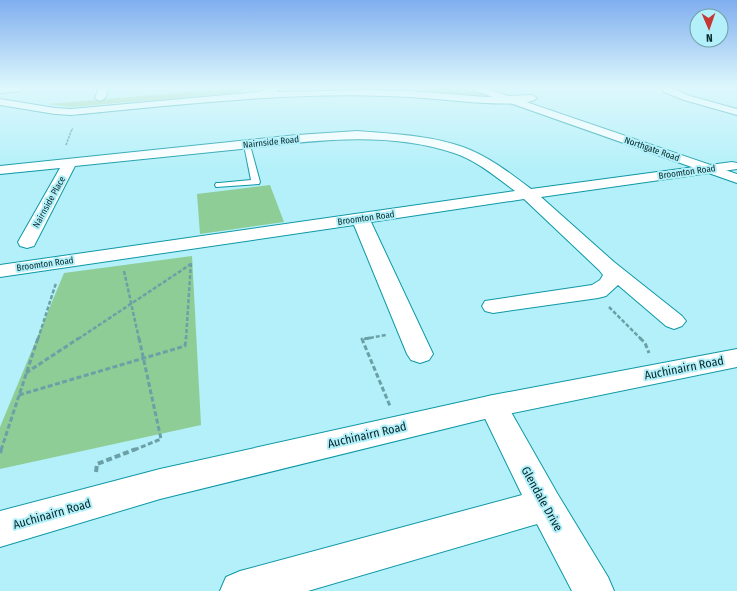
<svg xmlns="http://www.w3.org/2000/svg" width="737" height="591" font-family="'Fira Sans Condensed',sans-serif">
	<rect width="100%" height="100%" fill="#b3f0f9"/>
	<g fill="#8ecd95">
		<path d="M232,88H251L237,93L70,107L48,104Z"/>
		<path d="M429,88H462L482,95L483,97L419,93Z"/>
		<path d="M270,185L284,222L200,234L197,194Z"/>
		<path d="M192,256L201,425L0,469V427L64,273Z"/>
	</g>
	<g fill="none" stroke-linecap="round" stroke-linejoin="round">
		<g stroke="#0e98a6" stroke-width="2">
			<path id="service" d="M247,143L250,145L260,182L259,184L216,187L215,185L216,183H219L251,180L244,145Z"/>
		</g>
		<g stroke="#0e98a6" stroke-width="2">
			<g id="minor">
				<path d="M0,88H25L20,91L0,93Z"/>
				<path d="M99,88H109L105,98L100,101L95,98Z"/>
				<path d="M268,88H281L276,92L372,90L410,91L486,97L532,95L537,98C527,110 442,99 424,98C306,89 188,104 71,115L55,114L0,105V99L55,108L71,109L258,92Z"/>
				<path d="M662,88H672L690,96L737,109V115L684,100L664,92Z"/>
				<path d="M357,131C393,134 429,135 463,147C488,156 510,173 531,189L732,162L737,163V169L541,197L614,262L682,316L686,321L682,326L674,329L666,326L618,285L606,296L598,298L493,313L485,311L482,306L485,301L592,285L600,280L603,275L599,270L524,199L371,222L433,354L429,360L420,363L411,360L407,354L354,225L0,277V265L515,191C496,177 476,160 454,153C385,130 311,141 241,149C186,155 130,160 75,166L36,242L34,246L27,248L20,246L18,242L60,168L0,174V166L297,135Z"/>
				<path d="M493,395L503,398L557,493L608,577L614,591H572L537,524L308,591H220L226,577L240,571L522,495L479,406L483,398Z"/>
			</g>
		</g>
		<g stroke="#0e98a6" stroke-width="2">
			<path id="tertiary" d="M471,88H485L737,174V183L473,90Z"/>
		</g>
		<g stroke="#0e98a6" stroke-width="2">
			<path id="secondary" d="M737,349V367L493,417L160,499L0,547V511L160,469L493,395Z"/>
		</g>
		<path stroke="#6ca0a7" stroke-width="1" stroke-dasharray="2 1" stroke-linecap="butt" d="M72,130L73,128"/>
		<path stroke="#6ca0a7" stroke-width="1.5" stroke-dasharray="2.5 1" stroke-linecap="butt" d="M66,145L72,129"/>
		<g stroke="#6ca0a7" stroke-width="2.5" stroke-dasharray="4 2" stroke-linecap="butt">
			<path d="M124,271L139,339"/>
			<path d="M609,307L641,339"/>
			<path d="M38,339L56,283"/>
			<path d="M78,339L191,264"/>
			<path d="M186,339L191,262"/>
			<path d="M364,339L386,335"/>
		</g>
		<g stroke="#6ca0a7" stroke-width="3" stroke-dasharray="5 2.5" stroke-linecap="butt">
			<path d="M370,338L362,339L390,406"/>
			<path d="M640,338L645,343L649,353"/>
			<path d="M26,373L79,338"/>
			<path d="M19,395L185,346L186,338"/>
			<path d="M1,450L38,338"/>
			<path d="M134,450L161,439L139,338"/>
		</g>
		<g stroke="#6ca0a7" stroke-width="4" stroke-dasharray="6 3" stroke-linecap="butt">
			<path d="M0,453L1,449"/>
			<path d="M96,472L97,464L136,449"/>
		</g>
		<use href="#service" fill="#fff" fill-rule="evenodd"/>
		<use href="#minor" fill="#fff" fill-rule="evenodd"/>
		<use href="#tertiary" fill="#fff" fill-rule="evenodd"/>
		<use href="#secondary" fill="#fff" fill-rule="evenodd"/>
	</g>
	<linearGradient id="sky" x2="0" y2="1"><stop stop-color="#80aeef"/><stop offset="0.51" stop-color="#ddf8fc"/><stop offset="1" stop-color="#ddf8fc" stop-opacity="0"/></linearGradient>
	<rect width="737" height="171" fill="url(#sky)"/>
	<g text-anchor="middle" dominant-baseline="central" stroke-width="4" stroke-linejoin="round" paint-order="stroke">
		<g font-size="9" fill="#03292d" stroke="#b3f0f9">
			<text transform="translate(271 142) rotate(-6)">Nairnside Road</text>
			<text transform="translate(652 149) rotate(19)">Northgate Road</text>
			<text transform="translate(687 172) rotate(-8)">Broomton Road</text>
			<text transform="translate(49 202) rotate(-61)">Nairnside Place</text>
			<text transform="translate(366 218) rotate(-8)">Broomton Road</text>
			<text transform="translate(45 264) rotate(-8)">Broomton Road</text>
		</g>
		<g font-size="12" fill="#03292d" stroke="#b3f0f9">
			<text transform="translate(684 368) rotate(-11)">Auchinairn Road</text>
			<text transform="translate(367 435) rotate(-13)">Auchinairn Road</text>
			<text transform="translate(542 499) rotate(61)">Glendale Drive</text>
			<text transform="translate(52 514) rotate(-16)">Auchinairn Road</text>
		</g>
	</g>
	<g transform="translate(709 28) rotate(178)"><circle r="19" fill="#b3f0f9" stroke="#6da0a7"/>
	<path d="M0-3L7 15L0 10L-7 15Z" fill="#c63833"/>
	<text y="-6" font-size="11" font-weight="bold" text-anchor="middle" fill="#03292d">N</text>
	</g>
</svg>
